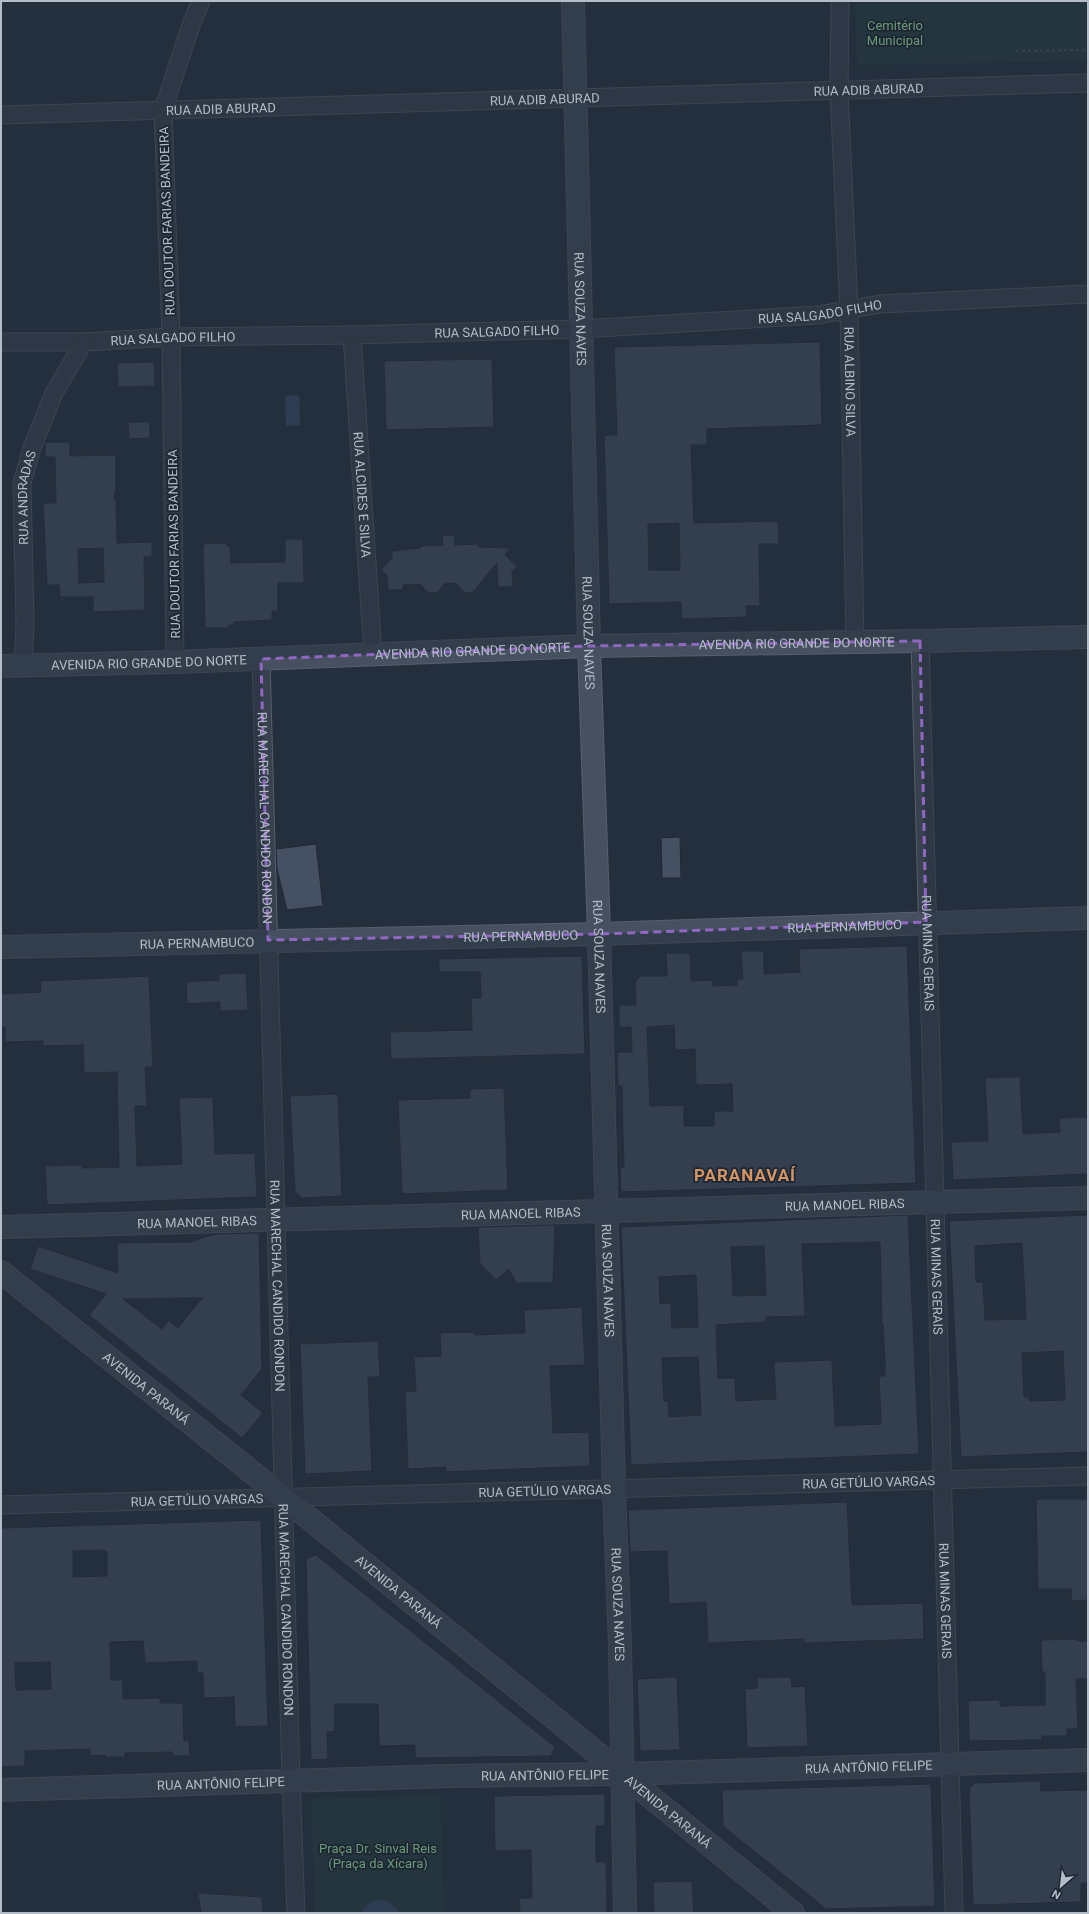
<svg xmlns="http://www.w3.org/2000/svg" width="1089" height="1914" font-family="Roboto,sans-serif">
	<rect width="100%" height="100%" fill="#242f3e"/>
	<g fill="#263c3f">
		<path d="M855,1H1088V61L857,65Z"/>
		<path d="M440,1796L444,1913H315L311,1799Z"/>
	</g>
	<g fill="#394c67">
		<path d="M299,395L300,425L286,426L285,396Z"/>
		<path d="M378,1900C388,1900 394,1904 399,1913H361L368,1904Z"/>
	</g>
	<g fill="#455162" stroke="#1f2835" fill-rule="evenodd">
		<path d="M820,342L822,425L707,429V445H691L694,523L778,521L779,544H759L760,606H746L747,617L681,619V602L609,604L604,435H617L614,347ZM679,523L680,570H649L648,524Z"/>
		<path d="M492,359L494,427L386,430L384,361Z"/>
		<path d="M154,362L155,386L118,387L117,363Z"/>
		<path d="M128,422H150V438L129,439Z"/>
		<path d="M45,442H70V456L116,455V488L114,499H116L117,543L152,542V557H144L145,610L93,612V597H60L59,585H47L43,503H56L55,457H45ZM103,548L104,582L79,583L78,549Z"/>
		<path d="M455,535V545L478,544L479,547L510,548L505,555L517,566L512,572L513,587H498L497,563L473,592L464,593L456,583L444,584L437,593H429L420,584L403,585V590H388L387,575L381,570L392,558V551L421,548V546L443,545L442,536Z"/>
		<path d="M285,539H303L304,583H278V611H272V620L234,622V625H229V628H205L203,544L227,543V546H230L231,563L285,562Z"/>
		<path d="M680,837L681,878H662L661,838Z"/>
		<path d="M316,844L323,906L287,910L277,869L276,849Z"/>
		<path d="M907,946L916,1183L621,1192L620,1167H624L623,1134L622,1086H618L617,1052H632L631,1027H619V1005H636L635,982L640,976H667L666,953H690L691,981L713,980V986L737,985V979H743L741,951H764V974L800,972L799,949ZM674,1025L675,1050L695,1049L696,1085L732,1084L733,1111H714V1126H684V1105L650,1106L647,1027Z"/>
		<path d="M582,956L585,1054L391,1059L390,1032L472,1030L471,998H481L480,972H439V959Z"/>
		<path d="M246,973L248,1010L220,1011V1002L187,1004L186,982L219,980V974Z"/>
		<path d="M149,976L153,1067H145L147,1106H135L137,1166L182,1164L179,1098L213,1097L215,1154L255,1153L257,1197L47,1205L45,1166L82,1165V1168L119,1167L117,1072L84,1073L83,1045L43,1046V1041L5,1042V1027L1,1028V994L41,992L40,981Z"/>
		<path d="M1020,1077L1023,1134L1060,1132L1059,1118L1088,1117V1174L953,1180L951,1142L988,1141L985,1078Z"/>
		<path d="M504,1088L508,1190L402,1194L398,1100L470,1098V1089Z"/>
		<path d="M338,1094L342,1196L302,1198L295,1192L290,1096Z"/>
		<path d="M908,1215L919,1454L631,1465L621,1227ZM880,1242L882,1324H883L885,1360V1376H879L881,1424L835,1426L832,1360L774,1362L776,1399L736,1401L735,1378H718L716,1325L766,1322V1317L805,1316L802,1244ZM764,1246L766,1295L733,1296L731,1247ZM696,1275L698,1327L672,1328L671,1303L660,1304L659,1277ZM698,1357L701,1415L669,1417L668,1401H664L662,1358Z"/>
		<path d="M1088,1215V1452L961,1457L949,1221ZM1022,1243L1026,1319L985,1320L983,1282H976L975,1246ZM1063,1351L1065,1400L1030,1401L1029,1397H1024L1022,1353Z"/>
		<path d="M555,1225L553,1283H516L509,1269L496,1280L480,1264L478,1227Z"/>
		<path d="M259,1233L262,1369L241,1395L263,1413L242,1438L89,1315L106,1294L30,1269L38,1246L118,1273L117,1243L190,1242L215,1234ZM185,1298H202L178,1328L169,1320L162,1329L123,1299Z"/>
		<path d="M582,1307L585,1365L550,1366L553,1433L589,1432L590,1466L446,1472V1467L408,1469L405,1392L416,1391L414,1357L441,1356L440,1333L474,1332V1335L525,1333L524,1310Z"/>
		<path d="M378,1341L380,1377H368L372,1471L305,1474L300,1344Z"/>
		<path d="M1036,1499H1088V1600L1072,1601L1071,1589H1038Z"/>
		<path d="M847,1502L852,1605L923,1603L924,1639L804,1643V1639L708,1643L706,1602L669,1604L667,1551L630,1552L628,1510Z"/>
		<path d="M261,1520L268,1726L235,1727L234,1697L204,1698L203,1673H197V1661L145,1663L143,1641L110,1642L111,1680H123V1699L160,1698V1703H183L184,1741L189,1740L190,1756H173L172,1752L125,1753V1757H105V1755L90,1756V1749L25,1751V1766L1,1767V1528ZM102,1550L107,1552V1576L73,1577V1551ZM50,1662L51,1689L16,1690L15,1663Z"/>
		<path d="M316,1555L555,1747L551,1756L415,1758V1745L379,1746L378,1704H335V1731L327,1732L328,1759L311,1760L306,1559Z"/>
		<path d="M1078,1639L1077,1641H1088V1679H1076L1078,1729H1067V1736H1042V1740L969,1741L968,1701L1000,1700V1706L1045,1705V1672H1042L1041,1640Z"/>
		<path d="M677,1677L680,1750L640,1751L637,1679Z"/>
		<path d="M791,1677L792,1687L805,1686L808,1746L747,1748L745,1689L758,1688L757,1678Z"/>
		<path d="M1040,1781L1041,1791L1088,1790V1883H1081V1902L973,1905L969,1789L975,1783Z"/>
		<path d="M931,1784L935,1906L826,1909L723,1826L722,1790Z"/>
		<path d="M605,1794V1826H596V1862H606L607,1913H520L519,1898H532L531,1850L495,1851L494,1796Z"/>
		<path d="M692,1881L694,1913H654L653,1882Z"/>
		<path d="M198,1893L262,1897L263,1913H201Z"/>
	</g>
	<g fill="none" stroke-linecap="round" stroke-linejoin="round">
		<g stroke="#565f6c" stroke-width="19">
			<g id="street">
				<path id="s1" d="M840,1L839,91L849,310L855,643"/>
				<path id="s2" d="M1,115L1088,83"/>
				<path id="s3" d="M352,335L373,655"/>
				<path id="s4" d="M1,342H84L171,337L352,335L581,329L818,315L880,304L1088,294"/>
				<path id="s5" d="M920,641L954,1913"/>
				<path id="s6" d="M261,659L291,1781L296,1913"/>
				<path d="M175,662L171,337L163,110L192,22L201,1"/>
				<path id="s7" d="M23,665L25,624L22,483L32,448L54,393L84,342"/>
				<path id="s8" d="M1,1505L1088,1476"/>
			</g>
		</g>
		<g stroke="#565f6c" stroke-width="24">
			<g id="secondary">
				<path id="s9" d="M573,1L589,646L599,934L614,1489L620,1647L625,1913"/>
				<path id="s10" d="M1,666L175,662L589,646L920,641L1088,637"/>
				<path id="s11" d="M1,947L599,934L1088,918"/>
				<path id="s12" d="M1,1227L1088,1198"/>
				<path id="s13" d="M1,1272L283,1497L793,1913"/>
				<path id="s14" d="M1,1790L448,1776L621,1774L1088,1760"/>
			</g>
		</g>
		<path stroke="#44595c" stroke-width="2.5" stroke-dasharray="3 3" stroke-linecap="butt" d="M1016,51L1088,50"/>
		<use href="#street" stroke="#38414e" stroke-width="17"/>
		<use href="#secondary" stroke="#465061" stroke-width="22"/>
	</g>
	<path d="M0 0H1089V1914H0ZM920,641L926,922L599,934L268,940L261,659L589,646Z" fill="#242f3e" fill-opacity=".55" fill-rule="evenodd"/>
	<path fill="none" stroke="#9266c3" stroke-width="3" stroke-dasharray="8 5" stroke-linejoin="round" d="M920,641L926,922L599,934L268,940L261,659L589,646Z"/>
	<g text-anchor="middle" dominant-baseline="central" stroke-width="3.5" stroke-linejoin="round" paint-order="stroke">
		<g font-size="13" fill="#6b9a76" stroke="#1d2633">
			<text x="895" y="25">Cemitério<tspan x="895" dy="15">Municipal</tspan></text>
			<text x="378" y="1848">Praça Dr. Sinval Reis<tspan x="378" dy="15">(Praça da Xícara)</tspan></text>
		</g>
		<g font-size="13" fill="#b4bcc9" stroke="#1d2633">
			<text stroke="none"><textPath href="#s2" startOffset="868">RUA ADIB ABURAD</textPath></text>
			<text stroke="none"><textPath href="#s2" startOffset="544">RUA ADIB ABURAD</textPath></text>
			<text stroke="none"><textPath href="#s2" startOffset="220">RUA ADIB ABURAD</textPath></text>
			<text transform="translate(167 221) rotate(-92)">RUA DOUTOR FARIAS BANDEIRA</text>
			<text stroke="none"><textPath href="#s9" startOffset="308">RUA SOUZA NAVES</textPath></text>
			<text stroke="none"><textPath href="#s4" startOffset="820">RUA SALGADO FILHO</textPath></text>
			<text stroke="none"><textPath href="#s4" startOffset="496">RUA SALGADO FILHO</textPath></text>
			<text stroke="none"><textPath href="#s4" startOffset="172">RUA SALGADO FILHO</textPath></text>
			<text stroke="none"><textPath href="#s1" startOffset="381">RUA ALBINO SILVA</textPath></text>
			<text stroke="none"><textPath href="#s3" startOffset="160">RUA ALCIDES E SILVA</textPath></text>
			<text stroke="none"><textPath href="#s7" startOffset="168">RUA ANDRADAS</textPath></text>
			<text transform="translate(174 544) rotate(-91)">RUA DOUTOR FARIAS BANDEIRA</text>
			<text stroke="none"><textPath href="#s9" startOffset="632">RUA SOUZA NAVES</textPath></text>
			<text stroke="none"><textPath href="#s10" startOffset="796">AVENIDA RIO GRANDE DO NORTE</textPath></text>
			<text stroke="none"><textPath href="#s10" startOffset="472">AVENIDA RIO GRANDE DO NORTE</textPath></text>
			<text stroke="none"><textPath href="#s10" startOffset="148">AVENIDA RIO GRANDE DO NORTE</textPath></text>
			<text stroke="none"><textPath href="#s6" startOffset="159">RUA MARECHAL CANDIDO RONDON</textPath></text>
			<text stroke="none"><textPath href="#s11" startOffset="844">RUA PERNAMBUCO</textPath></text>
			<text stroke="none"><textPath href="#s11" startOffset="520">RUA PERNAMBUCO</textPath></text>
			<text stroke="none"><textPath href="#s11" startOffset="196">RUA PERNAMBUCO</textPath></text>
			<text stroke="none"><textPath href="#s5" startOffset="312">RUA MINAS GERAIS</textPath></text>
			<text stroke="none"><textPath href="#s9" startOffset="956">RUA SOUZA NAVES</textPath></text>
			<text stroke="none"><textPath href="#s12" startOffset="844">RUA MANOEL RIBAS</textPath></text>
			<text stroke="none"><textPath href="#s12" startOffset="520">RUA MANOEL RIBAS</textPath></text>
			<text stroke="none"><textPath href="#s12" startOffset="196">RUA MANOEL RIBAS</textPath></text>
			<text stroke="none"><textPath href="#s5" startOffset="636">RUA MINAS GERAIS</textPath></text>
			<text stroke="none"><textPath href="#s9" startOffset="1280">RUA SOUZA NAVES</textPath></text>
			<text stroke="none"><textPath href="#s6" startOffset="627">RUA MARECHAL CANDIDO RONDON</textPath></text>
			<text stroke="none"><textPath href="#s13" startOffset="186">AVENIDA PARANÁ</textPath></text>
			<text stroke="none"><textPath href="#s8" startOffset="868">RUA GETÚLIO VARGAS</textPath></text>
			<text stroke="none"><textPath href="#s8" startOffset="544">RUA GETÚLIO VARGAS</textPath></text>
			<text stroke="none"><textPath href="#s8" startOffset="196">RUA GETÚLIO VARGAS</textPath></text>
			<text stroke="none"><textPath href="#s13" startOffset="510">AVENIDA PARANÁ</textPath></text>
			<text stroke="none"><textPath href="#s5" startOffset="960">RUA MINAS GERAIS</textPath></text>
			<text stroke="none"><textPath href="#s9" startOffset="1604">RUA SOUZA NAVES</textPath></text>
			<text stroke="none"><textPath href="#s6" startOffset="951">RUA MARECHAL CANDIDO RONDON</textPath></text>
			<text stroke="none"><textPath href="#s14" startOffset="868">RUA ANTÔNIO FELIPE</textPath></text>
			<text stroke="none"><textPath href="#s14" startOffset="544">RUA ANTÔNIO FELIPE</textPath></text>
			<text stroke="none"><textPath href="#s14" startOffset="220">RUA ANTÔNIO FELIPE</textPath></text>
			<text stroke="none"><textPath href="#s13" startOffset="858">AVENIDA PARANÁ</textPath></text>
		</g>
		<g font-size="17" font-weight="bold" letter-spacing="1" fill="#d59563" stroke="#1d2633">
			<text x="745" y="1175">PARANAVAÍ</text>
		</g>
	</g>
	<rect width="1089" height="1914" fill="none" stroke="#b4bcc9" stroke-width="4"/>
	<g transform="translate(1061 1886) rotate(208)" stroke="#1d2633" stroke-width="3" paint-order="stroke">
	<path d="M0-3L7 15L0 10L-7 15Z" fill="#b4bcc9"/>
	<text y="-6" font-size="11" font-weight="bold" text-anchor="middle" fill="#b4bcc9">N</text>
	</g>
</svg>
